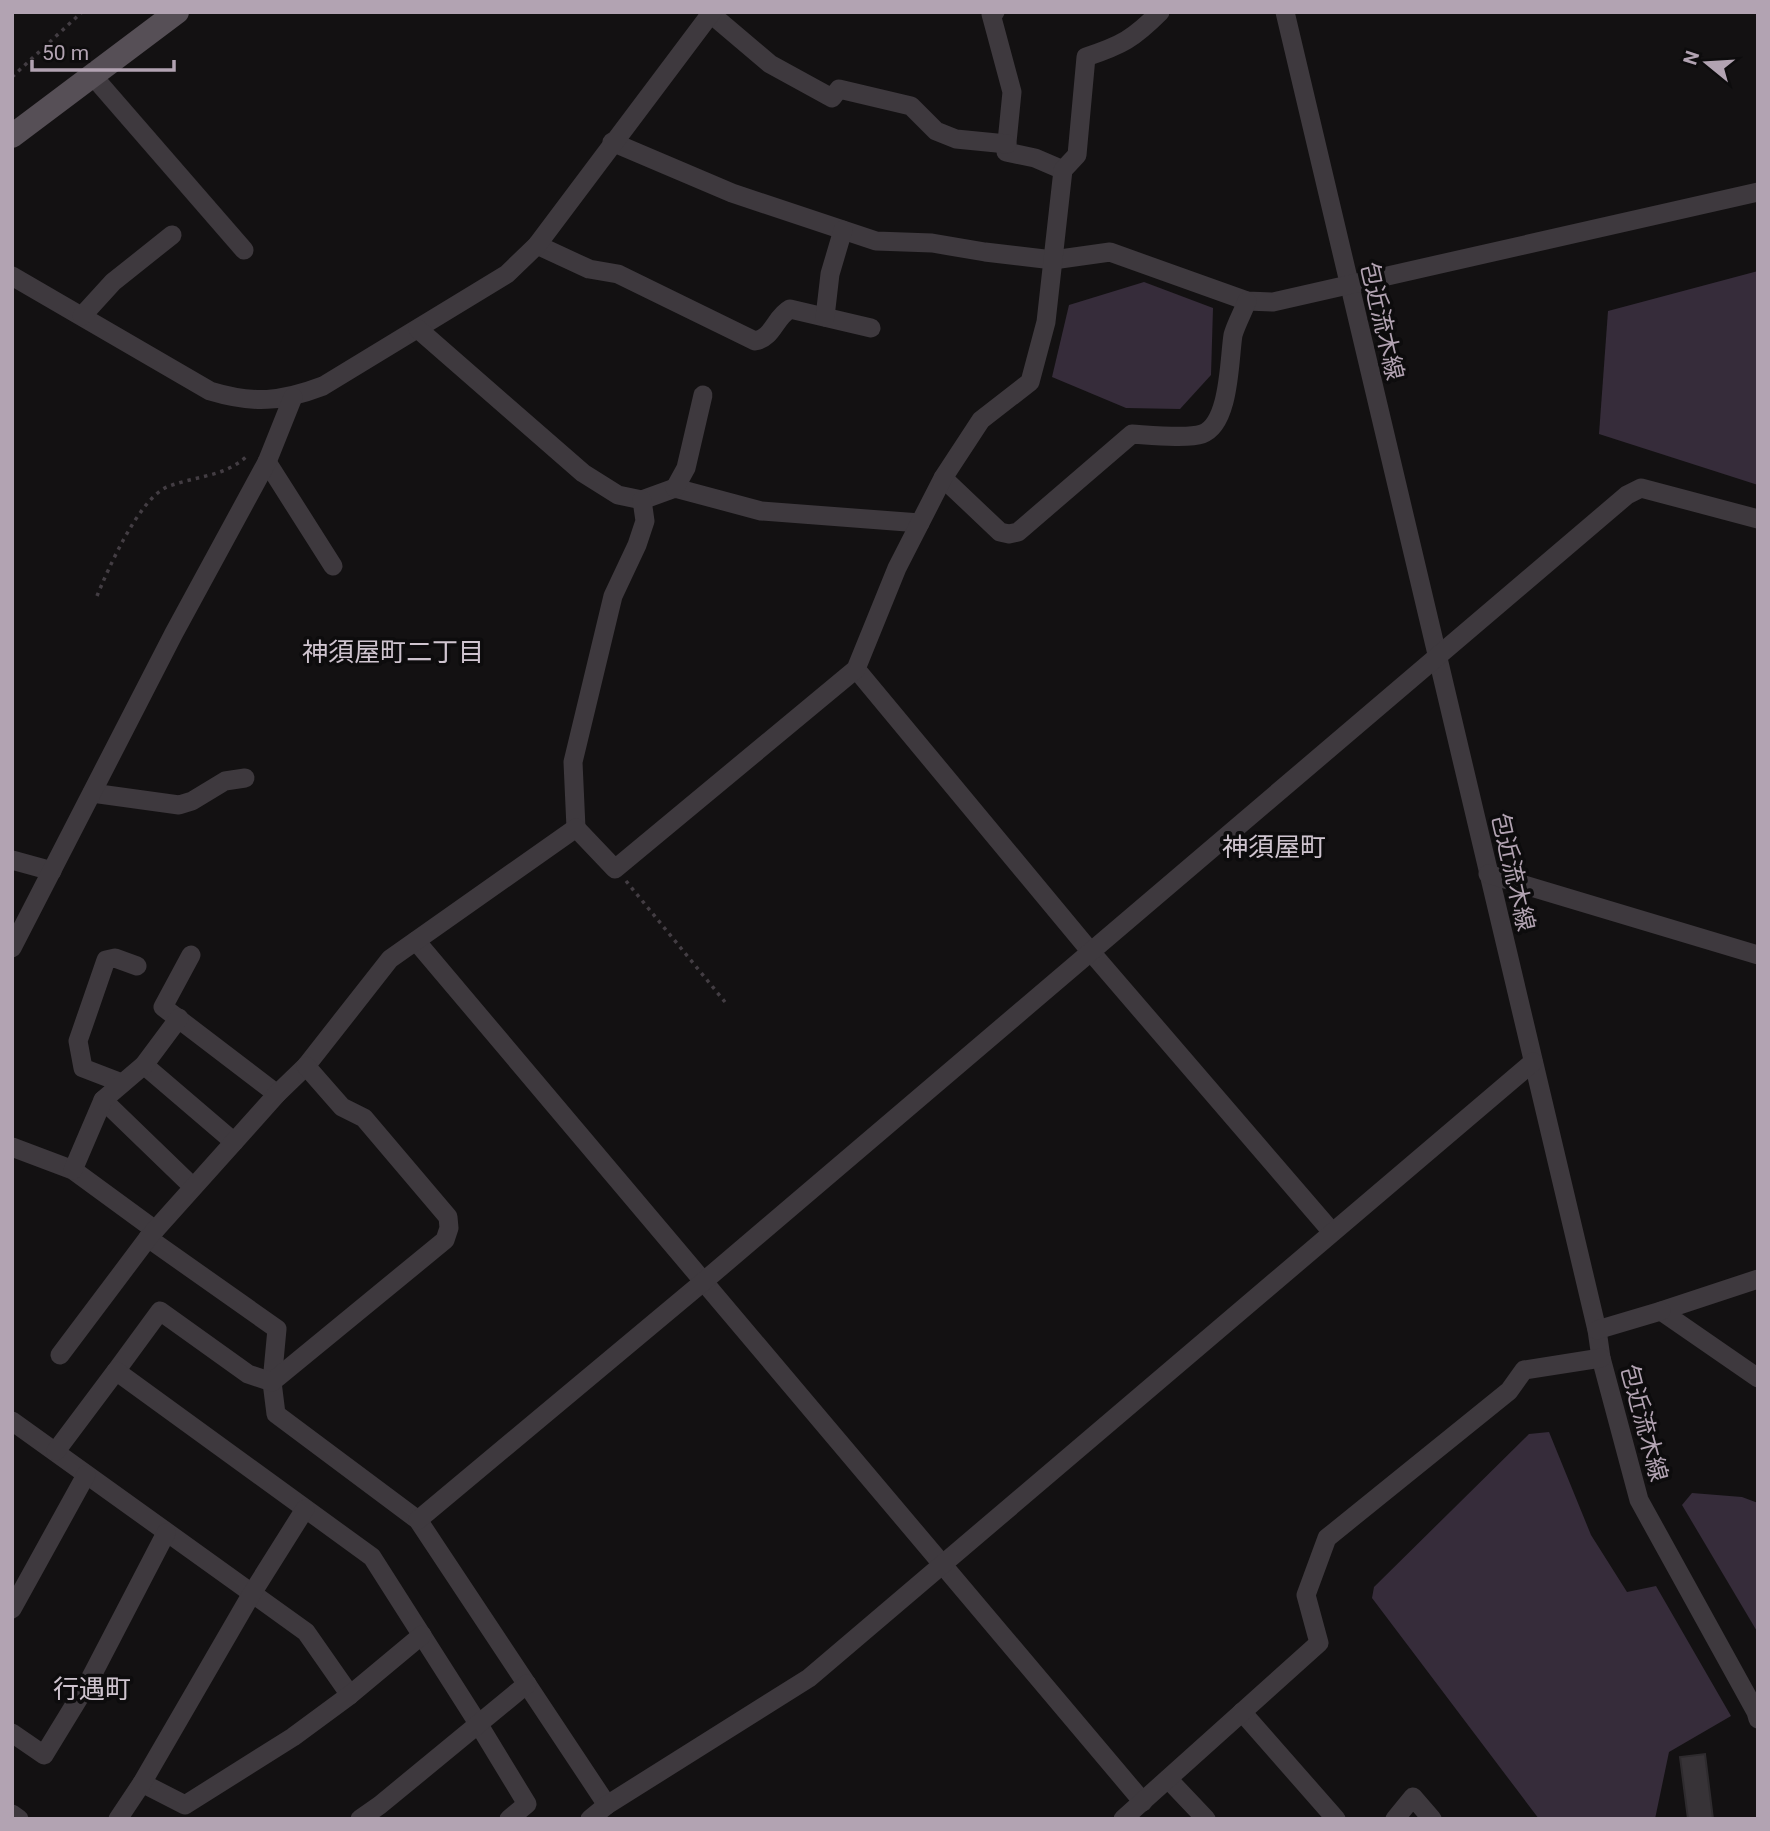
<svg xmlns="http://www.w3.org/2000/svg" width="1770" height="1831" font-family="Roboto,'Noto Sans JP',sans-serif">
	<rect width="100%" height="100%" fill="#131112"/>
	<g fill="#362c3a">
		<path d="M1758,271V485L1599,434L1608,311Z"/>
		<path d="M1144,282L1213,308L1211,375L1180,409L1126,408L1052,377L1069,305Z"/>
		<path d="M1549,1432L1591,1535L1627,1592L1656,1586L1731,1716L1669,1752L1655,1819H1539L1372,1598L1374,1587L1529,1434Z"/>
		<path d="M1692,1493L1742,1497L1758,1503V1633L1682,1505Z"/>
	</g>
	<path fill="#373337" stroke="#2e2b2e" stroke-width="2" d="M1705,1754L1713,1819H1688L1680,1757Z"/>
	<g fill="none" stroke-linecap="round" stroke-linejoin="round">
		<g stroke="#433d43" stroke-width="3.5" stroke-dasharray="3.5 5" stroke-linecap="butt">
			<path d="M12,77L82,12"/>
			<path d="M97,596C108,569 139,499 167,487C194,476 225,477 247,456"/>
			<path d="M626,881L725,1002"/>
		</g>
		<g stroke="#3e393e" stroke-width="19">
			<path d="M995,12L991,14L1012,92L1006,152L1035,158L1063,170"/>
			<path d="M1285,12L1597,1330L1601,1358L1639,1500L1756,1712L1758,1719"/>
			<path d="M711,14L770,64L832,98L839,89L911,106L936,131L956,139L1007,144"/>
			<path d="M92,75L244,250"/>
			<path d="M612,142L732,193L876,241L932,243L985,252L1053,260L1110,252L1247,301L1273,302L1758,192"/>
			<path d="M537,245L589,269L618,274L755,341C773,338 775,317 790,309L871,328"/>
			<path d="M12,276L210,391C253,404 281,402 323,386L507,274L537,245L712,12"/>
			<path d="M82,316L113,282L172,235"/>
			<path d="M825,317L830,274L843,230"/>
			<path d="M418,329L583,473L618,495L642,500L675,488L761,511L920,523"/>
			<path d="M267,462L333,566"/>
			<path d="M943,478L1000,532L1009,534L1018,532L1132,434C1149,435 1188,439 1202,434C1230,424 1229,360 1233,335C1236,324 1243,312 1247,301"/>
			<path d="M675,488L686,468L703,395"/>
			<path d="M856,669L1091,952L1332,1232"/>
			<path d="M92,793L179,805L192,801L225,781L245,778"/>
			<path d="M576,828L573,762L613,596L637,545L645,521L642,500"/>
			<path d="M12,860L52,871"/>
			<path d="M1488,874L1758,955"/>
			<path d="M416,941L1143,1802"/>
			<path d="M12,948L174,633L267,462L293,397"/>
			<path d="M191,955L163,1007L277,1094"/>
			<path d="M144,1065L234,1142"/>
			<path d="M122,1083L83,1068L78,1041L106,960L115,958L137,966"/>
			<path d="M103,1100L193,1187"/>
			<path d="M12,1147L73,1170L155,1230"/>
			<path d="M73,1170L103,1100L144,1065L179,1018"/>
			<path d="M148,1238L277,1329L272,1382L276,1414L418,1520L607,1805"/>
			<path d="M1758,1279L1661,1311L1758,1378"/>
			<path d="M1597,1330L1661,1311"/>
			<path d="M60,1355L148,1238L277,1094L306,1066L390,959L576,828L615,869L856,669L897,568L943,478L981,420L1030,382L1046,322L1063,170L1077,155L1086,57C1122,45 1133,39 1160,12"/>
			<path d="M116,1371L160,1311L248,1374L272,1382L445,1240L449,1228L448,1217L364,1118L342,1107L306,1066"/>
			<path d="M12,1421L306,1632L350,1695"/>
			<path d="M56,1451L116,1371L372,1557L479,1725L527,1804L509,1819"/>
			<path d="M418,1520L703,1282L1627,495L1641,488L1758,519"/>
			<path d="M12,1609L86,1475"/>
			<path d="M1242,1712L1336,1819"/>
			<path d="M12,1733L44,1755L88,1683L166,1533"/>
			<path d="M1168,1779L1206,1819"/>
			<path d="M142,1783L185,1805L293,1737L350,1695L422,1635"/>
			<path d="M12,1814L19,1819"/>
			<path d="M118,1819L142,1783L251,1595L305,1509"/>
			<path d="M360,1819L380,1805L527,1684"/>
			<path d="M590,1819L607,1805L809,1678L1533,1062"/>
			<path d="M1123,1819L1319,1643L1306,1595L1327,1538L1509,1391L1524,1370L1601,1358"/>
			<path d="M1395,1819L1413,1797L1432,1819"/>
		</g>
		<path stroke="#564f56" stroke-width="24" d="M12,136L177,12"/>
	</g>
	<g text-anchor="middle" dominant-baseline="central" stroke-width="7" stroke-linejoin="round" paint-order="stroke">
		<g font-size="24" fill="#b2a3b2" stroke="#0d0c0d">
			<text transform="translate(1382 321) rotate(77)">包近流木線</text>
			<text transform="translate(1513 872) rotate(77)">包近流木線</text>
			<text transform="translate(1644 1423) rotate(75)">包近流木線</text>
		</g>
		<g font-size="26" fill="#cfc4cf" stroke="#0d0c0d">
			<text x="393" y="652">神須屋町二丁目</text>
			<text x="1274" y="847">神須屋町</text>
			<text x="92" y="1689">行遇町</text>
		</g>
	</g>
	<rect width="1770" height="1831" fill="none" stroke="#b2a3b2" stroke-width="28"/>
	<g transform="translate(1707 63) rotate(288)" stroke="#0d0c0d" stroke-width="5" paint-order="stroke">
	<path d="M0-5L12 26L0 18L-12 26Z" fill="#b2a3b2"/>
	<text y="-10" font-size="19" font-weight="bold" text-anchor="middle" fill="#b2a3b2">N</text>
	</g>
	<path d="M32 60v10h142v-10" fill="none" stroke="#b2a3b2" stroke-width="3.5"/>
	<text x="42" y="60" font-size="21" fill="#b2a3b2" stroke="#0d0c0d" stroke-width="5" paint-order="stroke">50 m</text>
</svg>
